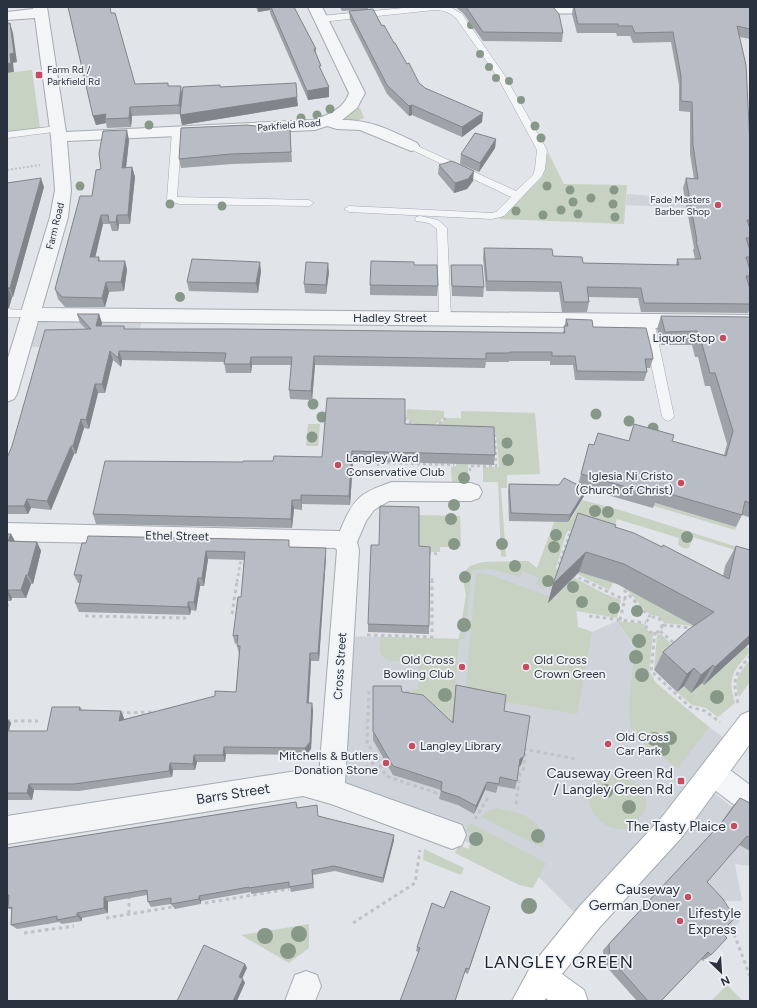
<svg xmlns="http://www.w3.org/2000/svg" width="757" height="1008" font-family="Figtree,sans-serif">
	<rect width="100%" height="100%" fill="#e1e4e9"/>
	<g fill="#cfd3da">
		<path d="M627,194L709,200L690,208L626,205Z"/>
		<path d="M29,314L143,315L138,338L45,347H20Z"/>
		<path d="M528,561L537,568L576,611L578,627L592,632L617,621L656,683L680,705L733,745L704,785L732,807L750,816V866L735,864L742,901H721L740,921L703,961L647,903L623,880L584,922L537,875L452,835L331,791L342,636L459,639L466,595L463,579L464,572L470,566L483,562Z"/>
	</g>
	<g fill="#c7d2c2">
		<path d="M32,70L40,128L7,133V73Z"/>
		<path d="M356,107L360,108L364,118L357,121L341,120Z"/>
		<path d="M548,152L564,184L627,185L624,224L499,219L543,176Z"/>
		<path d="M407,409L444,411V418L425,431L406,418Z"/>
		<path d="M461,411L535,413L540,474L507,475V488H501L506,557L501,556L498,482H483V467H499L496,433L429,431L447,418H461Z"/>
		<path d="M308,424H320L318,446H306Z"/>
		<path d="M468,461V482L452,484L451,467L456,466V464Z"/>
		<path d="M582,500L620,510L750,551L748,554L693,537L689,548C684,549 681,548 678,544L679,538L617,519L611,539L568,531L566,534L556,568L605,594L621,600L617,618L576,611L578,627L592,632L577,714L465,695L476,573L491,575L559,600L555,596L559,591L549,584L544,588L536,584L539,578L523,571L520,577L491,569L472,570L464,639H459L452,727L411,703V689H418L419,661H391L386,659L380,653V637L459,639L466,595L463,579L464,572L470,566L483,562L528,561L537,568L556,517L571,519Z"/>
		<path d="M654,503L736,527L735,530L654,506Z"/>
		<path d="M418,515L460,516L461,547H440V552H419Z"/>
		<path d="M561,566L613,583L609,590Z"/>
		<path d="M625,588L694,626L664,623L658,616L650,615Z"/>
		<path d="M617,621L644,624L645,628L653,634L649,671L656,683L709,727L678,768L639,740L630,726L629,702L635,648Z"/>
		<path d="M661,634L677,650L654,670L657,635Z"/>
		<path d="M744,645L750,649V652C733,671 727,677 735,703L718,717L706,708L692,705L677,692L684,686L702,683L720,667L722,669L729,663L728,660L730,662L736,656L734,653Z"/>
		<path d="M750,660V682L739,697C733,679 739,674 750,660Z"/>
		<path d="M609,775C616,775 622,775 628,778C637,783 650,798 645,810C642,816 633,824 628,829C592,833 571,786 609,775Z"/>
		<path d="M497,808C514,812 531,814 540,830C544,837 545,841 543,848L481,817L486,812Z"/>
		<path d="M470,823L546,863L533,888L519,885L455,853L459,845L468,849L474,835L466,831Z"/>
		<path d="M424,849L464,868L461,875L423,860Z"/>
		<path d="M309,924V948L289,963L241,935Z"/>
		<path d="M727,985L743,1001H711Z"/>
	</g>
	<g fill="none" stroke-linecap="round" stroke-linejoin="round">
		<g stroke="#a6abb3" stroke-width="1">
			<g id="service">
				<path d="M414,7H450L462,14L505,76L547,150L545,169L542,176L504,216L492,219L349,212L344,209L349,206L492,213L496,212L511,197L408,148L406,146L408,144L411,143L516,191L533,175L535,169L537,150L497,76L456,18C449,12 443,10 434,10L321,22L317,19L321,16Z"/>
				<path d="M58,126L61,127L63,129L61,131L7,138V132Z"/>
				<path d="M177,128L182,131L177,197L309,200L314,203L309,206L180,204L168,201L167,199L172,131Z"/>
				<path d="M420,216L438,220L447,228L451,318L449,321H441L439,318L437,229L429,223L416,221L415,219L416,217Z"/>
				<path d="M7,309L33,311L35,314L33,317H7Z"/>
				<path d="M648,317L652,318L654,321L674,416L672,419L668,421L664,419L662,416L642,321L644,318Z"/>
			</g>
		</g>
		<g stroke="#a6abb3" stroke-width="2">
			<g id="minor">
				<path d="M33,7H47L66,132L313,120C328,115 344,109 349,93L308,7H322L365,93L357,108L342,120C372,120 390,130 417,143L419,146L417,149L411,151L360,130L337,129L327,126L315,130L67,141L71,190L68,217L42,308L750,315V329L38,321L17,394L14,399L7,402V361L21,316L20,314L22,309L50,217L55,190L51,137L35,18L7,20V12L33,9Z"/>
				<path d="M520,7H609L610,9L608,12L603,13L525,14L520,13L518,10Z"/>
				<path d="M392,482L471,483L479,486L482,492L479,498L471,501H389L374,510L366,521L357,542L359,550L345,783L462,825L466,835L462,845L452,849L331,804L303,796L7,844V816L303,770L319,775L337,550L335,548L7,541V523L340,531C353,499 359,493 392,482Z"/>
				<path d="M713,760L722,764L750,785V814L741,810L704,782L700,773L704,764Z"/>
				<path d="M306,971L317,975L321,986L315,1001H285L295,975Z"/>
			</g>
		</g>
		<g stroke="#a6abb3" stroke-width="2">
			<path id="secondary" d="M750,711V744L682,837L599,928L562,974L584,990L588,1001H549L546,998L544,1001H512L531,966L533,964L579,907L662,817L741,715Z"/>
		</g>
		<path stroke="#bfc2c7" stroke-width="2" stroke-dasharray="2 2" stroke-linecap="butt" d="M7,170L40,165"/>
		<g stroke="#bfc2c7" stroke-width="2.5" stroke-dasharray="3 3" stroke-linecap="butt">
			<path d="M404,418L415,425"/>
			<path d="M434,427L446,418"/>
			<path d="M354,459V462L454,465"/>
			<path d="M378,463V472"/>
			<path d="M470,471V466H496L495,434H492"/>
			<path d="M428,553L440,554"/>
			<path d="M561,569L558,567L569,535L570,533L574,534"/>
			<path d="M573,575L588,582"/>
			<path d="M432,578V582"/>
			<path d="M237,582L241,559"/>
		</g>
		<g stroke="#bfc2c7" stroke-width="3" stroke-dasharray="3.5 3.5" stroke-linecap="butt">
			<path d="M586,581L625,600"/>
			<path d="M624,590L650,617"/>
			<path d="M7,607L8,603"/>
			<path d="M232,614L237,581"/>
			<path d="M85,616L186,618"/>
			<path d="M589,616L646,623"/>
			<circle cx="654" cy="625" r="8"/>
			<path d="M620,620L626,594"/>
			<path d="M663,625L692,628"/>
			<path d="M660,631L675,644"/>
			<path d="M655,632L651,671L690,707L705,711L720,722"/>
			<path d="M367,635L432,637V581"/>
			<path d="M369,691L367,742L386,776L436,793L438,787"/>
			<path d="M398,692H408L407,696"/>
			<path d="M738,703C732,680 735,674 750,656"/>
			<path d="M120,713L153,712"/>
			<path d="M132,720L134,713"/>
			<path d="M7,721H38"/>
			<path d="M523,749L576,759"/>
			<path d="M359,771L383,757"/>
			<path d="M516,804L520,774L523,771L526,749"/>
			<path d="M475,819L489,796"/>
			<path d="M129,896V914"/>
			<path d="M205,903L289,889"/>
			<path d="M106,918L172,907"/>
			<path d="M47,921V930"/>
			<path d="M729,921L750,976"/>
			<path d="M353,923L415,883L420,850"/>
			<path d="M24,933L74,926"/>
		</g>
		<use href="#service" fill="#f3f5f7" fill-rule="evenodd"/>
		<use href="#minor" fill="#f3f5f7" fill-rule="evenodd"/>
		<use href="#secondary" fill="#fff" fill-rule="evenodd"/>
	</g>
	<g fill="#889888">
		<circle cx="471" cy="25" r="4"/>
		<circle cx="480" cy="54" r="4"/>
		<circle cx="489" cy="67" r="4"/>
		<circle cx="496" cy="78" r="4"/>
		<circle cx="509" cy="81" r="4"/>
		<circle cx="521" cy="100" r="4"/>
		<circle cx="330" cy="109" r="4.5"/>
		<circle cx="317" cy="115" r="4.5"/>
		<circle cx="301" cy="118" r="4.5"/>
		<circle cx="149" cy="125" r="4.5"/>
		<circle cx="535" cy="126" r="4.5"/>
		<circle cx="541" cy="138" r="4.5"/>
		<circle cx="80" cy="186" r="4.5"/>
		<circle cx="547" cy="186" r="4.5"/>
		<circle cx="570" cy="190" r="4.5"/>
		<circle cx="614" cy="190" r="4.5"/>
		<circle cx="591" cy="198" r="4.5"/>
		<circle cx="573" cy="202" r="4.5"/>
		<circle cx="170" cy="204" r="4.5"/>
		<circle cx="613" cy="204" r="4.5"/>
		<circle cx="222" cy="206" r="4.5"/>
		<circle cx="561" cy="210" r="4.5"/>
		<circle cx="516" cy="211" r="4.5"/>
		<circle cx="578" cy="214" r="4.5"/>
		<circle cx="543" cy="215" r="4.5"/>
		<circle cx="615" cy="217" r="4.5"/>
		<circle cx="180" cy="297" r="5"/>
		<circle cx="313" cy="404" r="5.5"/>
		<circle cx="596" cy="414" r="5.5"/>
		<circle cx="322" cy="417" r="5.5"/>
		<circle cx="629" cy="421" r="5.5"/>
		<circle cx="653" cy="428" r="5.5"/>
		<circle cx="312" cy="437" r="5.5"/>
		<circle cx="507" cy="443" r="5.5"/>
		<circle cx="508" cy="460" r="6"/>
		<circle cx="464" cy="478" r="6"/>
		<circle cx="454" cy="505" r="6"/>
		<circle cx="595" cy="511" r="6"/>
		<circle cx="608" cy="512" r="6"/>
		<circle cx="451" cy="519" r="6"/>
		<circle cx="556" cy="535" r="6"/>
		<circle cx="687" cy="537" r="6"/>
		<circle cx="454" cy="544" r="6"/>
		<circle cx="502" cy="544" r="6"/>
		<circle cx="554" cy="547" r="6"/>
		<circle cx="515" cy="566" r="6"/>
		<circle cx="465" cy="577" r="6"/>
		<circle cx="548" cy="581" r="6"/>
		<circle cx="573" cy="587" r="6"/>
		<circle cx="582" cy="602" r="6"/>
		<circle cx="614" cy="608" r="6"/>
		<circle cx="637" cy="611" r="6"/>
		<circle cx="464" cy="625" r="7"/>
		<circle cx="639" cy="641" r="7"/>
		<circle cx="636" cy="657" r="7"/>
		<circle cx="642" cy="675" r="7"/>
		<circle cx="445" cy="695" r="7"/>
		<circle cx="717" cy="697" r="7"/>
		<circle cx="670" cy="738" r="7"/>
		<circle cx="654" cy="739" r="7"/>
		<circle cx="663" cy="749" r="7"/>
		<circle cx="606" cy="791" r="7"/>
		<circle cx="629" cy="807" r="7"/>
		<circle cx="538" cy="836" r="7"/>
		<circle cx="476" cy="839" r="7"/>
		<circle cx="529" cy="906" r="8"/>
		<circle cx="299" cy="934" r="8"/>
		<circle cx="265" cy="936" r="8"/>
		<circle cx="288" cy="951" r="8"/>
	</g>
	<g fill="#9ea3a9">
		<path d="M256,7H294L316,49V54L329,97L308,100L270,13V10L258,12Z"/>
		<path d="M340,7H368V9L382,26L394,43L419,83L425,88L482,122L462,137L412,115L409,116L387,94L350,20L349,11L356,10L342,11Z"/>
		<path d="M456,7H553L563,33L562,42L483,41L463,13L459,10Z"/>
		<path d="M573,7H750V39L740,37L750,145V245L749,247L750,250V262L749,266L750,270V281L749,284L750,289V308L748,313L641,312L638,298L588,297L589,302L587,312H562L559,292L486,291L483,258L484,248L553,256L583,263L676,265L677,259H695L693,250L694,248L683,188L686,178L694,179L690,154V112L679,111V85L671,42L633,43L630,36H617L616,33H577L572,14Z"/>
		<path d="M111,13L135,84L169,86L182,92L220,87L298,106L182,125L180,114L132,116L131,127L107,128L106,123L96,125L93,116Z"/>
		<path d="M290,130L292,162L232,164L181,168L179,159Z"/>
		<path d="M496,139L495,148L479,172L460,164L461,154Z"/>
		<path d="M129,140L126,168L132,167L135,177L130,224H119L118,231H112L110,224H103L95,257H99L100,261H125L127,270L124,291L109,292L105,307H65L58,299L55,289L92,196L101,169Z"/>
		<path d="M439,165L473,181L467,189L454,193L438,174Z"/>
		<path d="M7,183L44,187L13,297H12L9,308H7Z"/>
		<path d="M414,265L438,286L437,296L370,295V285Z"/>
		<path d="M451,265L484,287L483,297L452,296L451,275Z"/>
		<path d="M261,271L258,293L189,291L187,282Z"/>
		<path d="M329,272L326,294L305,293L304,284Z"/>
		<path d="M77,314H99L102,323L101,326H124L125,329L563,333L566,319L593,327L653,359L650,368H646L647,372L644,381L575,380L573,365H550V361H509V362H486L485,368L315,365L312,400L290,399L289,390L291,365H252L251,373H226L224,362L122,360L121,367L113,360L105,393H98L89,429L84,428L76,454H74L51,510L31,508L28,514H7V458L86,329L80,323Z"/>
		<path d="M661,316L750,317V514L749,517L742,515L736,527L655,503L653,508L586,489L584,496L568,522L509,521L508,491L509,484L578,485L589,444L594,445L629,441H672L724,455L727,444L710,386H705L698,357H695L692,345H661L657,329Z"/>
		<path d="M405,424L495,455L494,465L353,461L350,505L302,504V510L294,509L292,528L96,524L93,514L243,462L273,461L322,457Z"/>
		<path d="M578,513L615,527L662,547L723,576L725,566L736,546L750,550V643L704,685L702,683L691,693L684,686L677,692L654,670L663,652L694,626L617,584L579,572L548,603L553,584Z"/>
		<path d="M7,534H11L15,542H37L41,551L33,584H31L26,598H12L11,601H7Z"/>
		<path d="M82,543L290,548L326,557L319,661H311L309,703L313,710L311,749L306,755L226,754L225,762H197L195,770H173L172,777L79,791L34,790L32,800H7V718L11,723L9,731H47L80,707L82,710L124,718V719L236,692L239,654L237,646V643L235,644L233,636L241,597L244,560L208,559L204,586H200L196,611L191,610L190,615L79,612L75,603L80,583H78L74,575Z"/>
		<path d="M379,545L419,546L429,626V634L368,632V624Z"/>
		<path d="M456,685L504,711L521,765L519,766L517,781L515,789L498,786L496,793L485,790L474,814L458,805L439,799L441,790L393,775L373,740V686L402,692L452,722Z"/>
		<path d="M740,798L750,803V851L739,845L707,882L721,932L711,955L703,961L701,959L661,1001H637L604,964L603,950L718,827L732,807Z"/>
		<path d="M296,802L297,808L318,816L394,835V840L383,883L335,871L313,875L314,888L291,892L290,888L251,894V892L201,901V904L175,909L171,904L151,907L148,902L147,895L108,902V913L82,918V921L62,924L59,922L17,929L11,925L12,910L8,908L9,901H7V848Z"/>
		<path d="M490,907L468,974L416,951L417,947L444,908Z"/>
	</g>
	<g fill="#81848a">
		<path d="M258,7H270V10L258,12Z"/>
		<path d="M10,23L13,33L17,62L13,63L14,72L7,73V64L10,54Z"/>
		<path d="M181,86L182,95L181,114L179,105Z"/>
		<path d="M329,87V97L308,100L307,91Z"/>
		<path d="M297,97L298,106L182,125L180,115Z"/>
		<path d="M412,105V115L409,116V106Z"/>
		<path d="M130,107L132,116L131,127L129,118Z"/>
		<path d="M483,113L482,122L462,137V127Z"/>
		<path d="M106,114L105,119L106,123L96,125L93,116Z"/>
		<path d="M127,130L129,140L125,177L122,168Z"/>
		<path d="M496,139L495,148L479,172L480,163Z"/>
		<path d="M132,167L135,177L130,224L128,215Z"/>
		<path d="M474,171L473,181L467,189L454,193L455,183Z"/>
		<path d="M41,178L44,187L13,297L10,288Z"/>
		<path d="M101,215L103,224L93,267L90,257Z"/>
		<path d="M117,215L119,224L118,231L116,222Z"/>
		<path d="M125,261L127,270L124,291L121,282Z"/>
		<path d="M260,262L261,271L258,293L256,283Z"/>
		<path d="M328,263L329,272L326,294V285Z"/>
		<path d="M106,282L109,292L105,307L102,298Z"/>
		<path d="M8,288L12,297L9,308H7V292Z"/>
		<path d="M99,314L102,323L99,335L96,326Z"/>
		<path d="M110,351L113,360L105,393L102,384Z"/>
		<path d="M119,351L122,360L121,367L118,358Z"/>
		<path d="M314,356L315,365L312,400L311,391Z"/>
		<path d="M251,357L252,365L251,373L250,364Z"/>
		<path d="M95,384L98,393L89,429L86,420Z"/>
		<path d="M81,419L84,428L76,454L73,446Z"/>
		<path d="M71,446L74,454L51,510L47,501Z"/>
		<path d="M352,451L353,461L350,505L349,496Z"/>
		<path d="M586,489L584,496L568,522L570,515Z"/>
		<path d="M301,495L302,504V510L301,500Z"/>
		<path d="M27,499L31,508L28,514L24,506Z"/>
		<path d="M292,500L294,509L292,528L291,519Z"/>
		<path d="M11,534L16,543L8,541Z"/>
		<path d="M37,542L41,551L33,584L28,575Z"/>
		<path d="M326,548V557L319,661L318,653Z"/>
		<path d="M206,551L208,559L204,586L202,578Z"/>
		<path d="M586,552L579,572L548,603L553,584Z"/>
		<path d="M26,575L31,584L26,598L21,590Z"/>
		<path d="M198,578L200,586L196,611L194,602Z"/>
		<path d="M8,590L12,598L11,601L7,593Z"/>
		<path d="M188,602L191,610L190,615L188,607Z"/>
		<path d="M750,635V643L704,685L715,667Z"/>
		<path d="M310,653L311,661L308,710L307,703Z"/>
		<path d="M713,665L702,683L691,693L701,675Z"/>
		<path d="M694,668L684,686L677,692L687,674Z"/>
		<path d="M312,703L313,710L311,749L306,755L305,748Z"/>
		<path d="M121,711L124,718L123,728L119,721Z"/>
		<path d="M7,718L11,723L7,738Z"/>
		<path d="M224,747L226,754L225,762L223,755Z"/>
		<path d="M194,755L197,762L195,770L193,764Z"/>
		<path d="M524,756L521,765L518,768L520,759Z"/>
		<path d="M170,763L173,770L172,777L169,771Z"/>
		<path d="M487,782L485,790L474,814L476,806Z"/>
		<path d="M29,784L34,790L32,800L27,793Z"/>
		<path d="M394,835V840L383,883V878Z"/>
		<path d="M199,896L201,901V904L199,899Z"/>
		<path d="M104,897L108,902V913L104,908Z"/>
		<path d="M77,913L82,918V921L77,916Z"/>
		<path d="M245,964L247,968L241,981L239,977Z"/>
		<path d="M243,979L245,983L237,1001H233Z"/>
	</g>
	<g fill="#b8bdc5" stroke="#81848a">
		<path d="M68,7H110L111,13H115L135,84L168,83V86H181L179,105L130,107L129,118L105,119L106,114L93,116Z"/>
		<path d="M271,7H294L316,49H314L321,66H319L329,87L307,91Z"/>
		<path d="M466,7H553L559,14L563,33L483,32Z"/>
		<path d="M574,7H750V29L737,26L746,65L750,145V220H747L750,229V238H746L750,250V257H746L750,270V276H746L750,289V304L644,303L641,288L587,287L589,302H564L561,282L487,281L484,248L552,249L553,256L582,257L583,263L679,265L677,259H701L696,241H697L686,178L698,179L693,145L692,102L681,101V76L673,32L635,33L632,26H618V24H578Z"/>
		<path d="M373,9L382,26L384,25L394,43H395L407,64L409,63L419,83L425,88L483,113L462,127L412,105L409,106L387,85L349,11Z"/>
		<path d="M7,15L8,24L10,23L14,53L10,54L11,63L7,64Z"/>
		<path d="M296,83L297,97L180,115L183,87L220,85V87Z"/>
		<path d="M247,125L290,130L291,152L231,154L179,159L181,128Z"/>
		<path d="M127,130L122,168L132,167L128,215H117L116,222H109L108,215H101L90,257H99L98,261H125L121,282H106L102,298L62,297L55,289L80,196H92L96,170L101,169L99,154L103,131Z"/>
		<path d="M475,133L496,139L480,163L461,154Z"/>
		<path d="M452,161L474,171L468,179L455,183L439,165Z"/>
		<path d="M41,178L10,288H8L7,292V183Z"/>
		<path d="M192,259L260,262L256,283L187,282Z"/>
		<path d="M371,261L414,262V265H437L438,286L370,285Z"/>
		<path d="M306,262L328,263L326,285L304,284Z"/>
		<path d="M451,265H482L484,287L452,286Z"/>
		<path d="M77,314H99L96,326H124V329H230L565,333L564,326H568L566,319L592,320L593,327L646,328L652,352L653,359H645L647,372L577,371L575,356H552V352H510V353H486V359L314,356L311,391L289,390L292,357H251L250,364H224L226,353L119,351L118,358L110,351L102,384H95L86,420L81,419L73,446H71L47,501L27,499L24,506H7V458L12,446L45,330L91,329Z"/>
		<path d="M661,316L750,317V503L745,501L742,515L660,491L658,496L581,474L589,444L594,445L598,433L629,441L634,424L674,435L672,441L726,456L733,431L715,373H710L702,344H700L697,331L665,332Z"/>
		<path d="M327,398L405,399V424L494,427L495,455L352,451L349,496L301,495V500H292L291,519L93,514L105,461L243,462V461H273L274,456L322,457Z"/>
		<path d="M564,478L586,489L570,515L511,513L509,484L559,485Z"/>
		<path d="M380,506L419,507V546L430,547L429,626L368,624L371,545H379Z"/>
		<path d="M578,513L616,525L615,527L634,533L662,547L663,545L729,579L736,546L750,550V635L715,667L713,665L701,675L694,668L687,674L663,652L689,629L714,612L624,564L586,552L553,584Z"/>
		<path d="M7,534H11L8,541L37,542L28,575H26L21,590H8L7,591Z"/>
		<path d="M88,536L289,540V547L326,548L318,653H310L307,703H312L310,742L305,748L224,747L223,755H194L193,764L170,763L169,771L74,784H29L27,793H7V731H47L52,707H80L79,710L121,711L119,721L215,696V691L236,692L240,646H237L238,635L233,636L238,597H241L245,552L206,551L202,578H198L194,602H188V607L75,603L82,575H74L82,543H86Z"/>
		<path d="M456,685L506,695L504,711L530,716L524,756L520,759L517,781L500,777L499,784L487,782L476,806L459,797L441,791L442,782L393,766L373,731V686H401L402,692L423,695L453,723Z"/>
		<path d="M740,798L750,803V838L747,836L707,882L723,899L735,918L721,932L727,938L711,955L708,952L661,1001H648L610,958L609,944L723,821Z"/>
		<path d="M296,802L297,808L317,805L318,816L394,835L383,878L334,866L312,870L313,883L289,887V882L249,888V887L199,896V899L171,904V898L148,902L147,890L104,897V908L77,913V916L57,920V916L11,925L12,907L8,908L9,895H7V848Z"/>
		<path d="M451,891L490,907L469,969L466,968L455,1001H400L420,948L417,947L432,903L444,908Z"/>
		<path d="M204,945L245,964L239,977L243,979L233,1001H177Z"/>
	</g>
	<g fill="#c64d61" stroke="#f0f3f6" stroke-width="1.5">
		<rect x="35" y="71" width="8" height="8" rx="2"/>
		<circle cx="718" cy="205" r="4"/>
		<circle cx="723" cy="338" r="4"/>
		<circle cx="338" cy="465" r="4"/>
		<circle cx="681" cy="483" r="4"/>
		<circle cx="462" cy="667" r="4"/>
		<circle cx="526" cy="667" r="4"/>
		<circle cx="608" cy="744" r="4"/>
		<circle cx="412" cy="746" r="4"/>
		<circle cx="386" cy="763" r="4"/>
		<rect x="677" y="777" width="8" height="8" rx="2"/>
		<circle cx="734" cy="826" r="4"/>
		<circle cx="688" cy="897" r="4"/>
		<circle cx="680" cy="921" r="4"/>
	</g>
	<g text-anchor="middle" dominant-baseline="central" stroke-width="3.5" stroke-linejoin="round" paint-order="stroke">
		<g font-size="10" fill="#2a323f" stroke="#f0f3f6" text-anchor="start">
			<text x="47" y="69">Farm Rd /<tspan x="47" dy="12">Parkfield Rd</tspan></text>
			<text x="710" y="199" text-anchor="end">Fade Masters<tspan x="710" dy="12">Barber Shop</tspan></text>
		</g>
		<g font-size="10" fill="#2a323f" stroke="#f0f3f6">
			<text transform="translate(289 125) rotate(-5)">Parkfield Road</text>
			<text transform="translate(55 226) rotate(-76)">Farm Road</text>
		</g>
		<g font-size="12" fill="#2a323f" stroke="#f0f3f6">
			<text x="390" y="318">Hadley Street</text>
			<text transform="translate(177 536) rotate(1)">Ethel Street</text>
			<text transform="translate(340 666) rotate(-86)">Cross Street</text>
		</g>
		<g font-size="12" fill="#2a323f" stroke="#f0f3f6" text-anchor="end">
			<text x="715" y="338">Liquor Stop</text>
			<text x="346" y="458" text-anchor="start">Langley Ward<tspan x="346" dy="14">Conservative Club</tspan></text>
			<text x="673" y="476">Iglesia Ni Cristo<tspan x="673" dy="14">(Church of Christ)</tspan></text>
			<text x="454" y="660">Old Cross<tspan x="454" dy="14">Bowling Club</tspan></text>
			<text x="534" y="660" text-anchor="start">Old Cross<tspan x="534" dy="14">Crown Green</tspan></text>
			<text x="616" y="737" text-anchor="start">Old Cross<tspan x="616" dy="14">Car Park</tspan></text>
			<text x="420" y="746" text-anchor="start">Langley Library</text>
			<text x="378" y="756">Mitchells &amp; Butlers<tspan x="378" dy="14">Donation Stone</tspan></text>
		</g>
		<g font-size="14" fill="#2a323f" stroke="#f0f3f6" text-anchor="end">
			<text x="673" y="773">Causeway Green Rd<tspan x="673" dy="16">/ Langley Green Rd</tspan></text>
			<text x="726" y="826">The Tasty Plaice</text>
			<text x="680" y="889">Causeway<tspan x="680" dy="16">German Doner</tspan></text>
			<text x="688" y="913" text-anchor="start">Lifestyle<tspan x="688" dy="16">Express</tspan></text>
		</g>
		<g font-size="14" fill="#2a323f" stroke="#f0f3f6">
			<text transform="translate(233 794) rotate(-9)">Barrs Street</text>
		</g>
		<g font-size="17" letter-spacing="1" fill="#1c2330" stroke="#f0f3f6">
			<text x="559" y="962">LANGLEY GREEN</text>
		</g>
	</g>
	<rect width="757" height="1008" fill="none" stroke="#2a323f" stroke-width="16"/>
	<g transform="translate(721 972) rotate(155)" stroke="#f0f3f6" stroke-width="3" paint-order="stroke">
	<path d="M0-3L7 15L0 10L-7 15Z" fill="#2a323f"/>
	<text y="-6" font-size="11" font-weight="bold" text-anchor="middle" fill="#2a323f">N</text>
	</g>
</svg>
